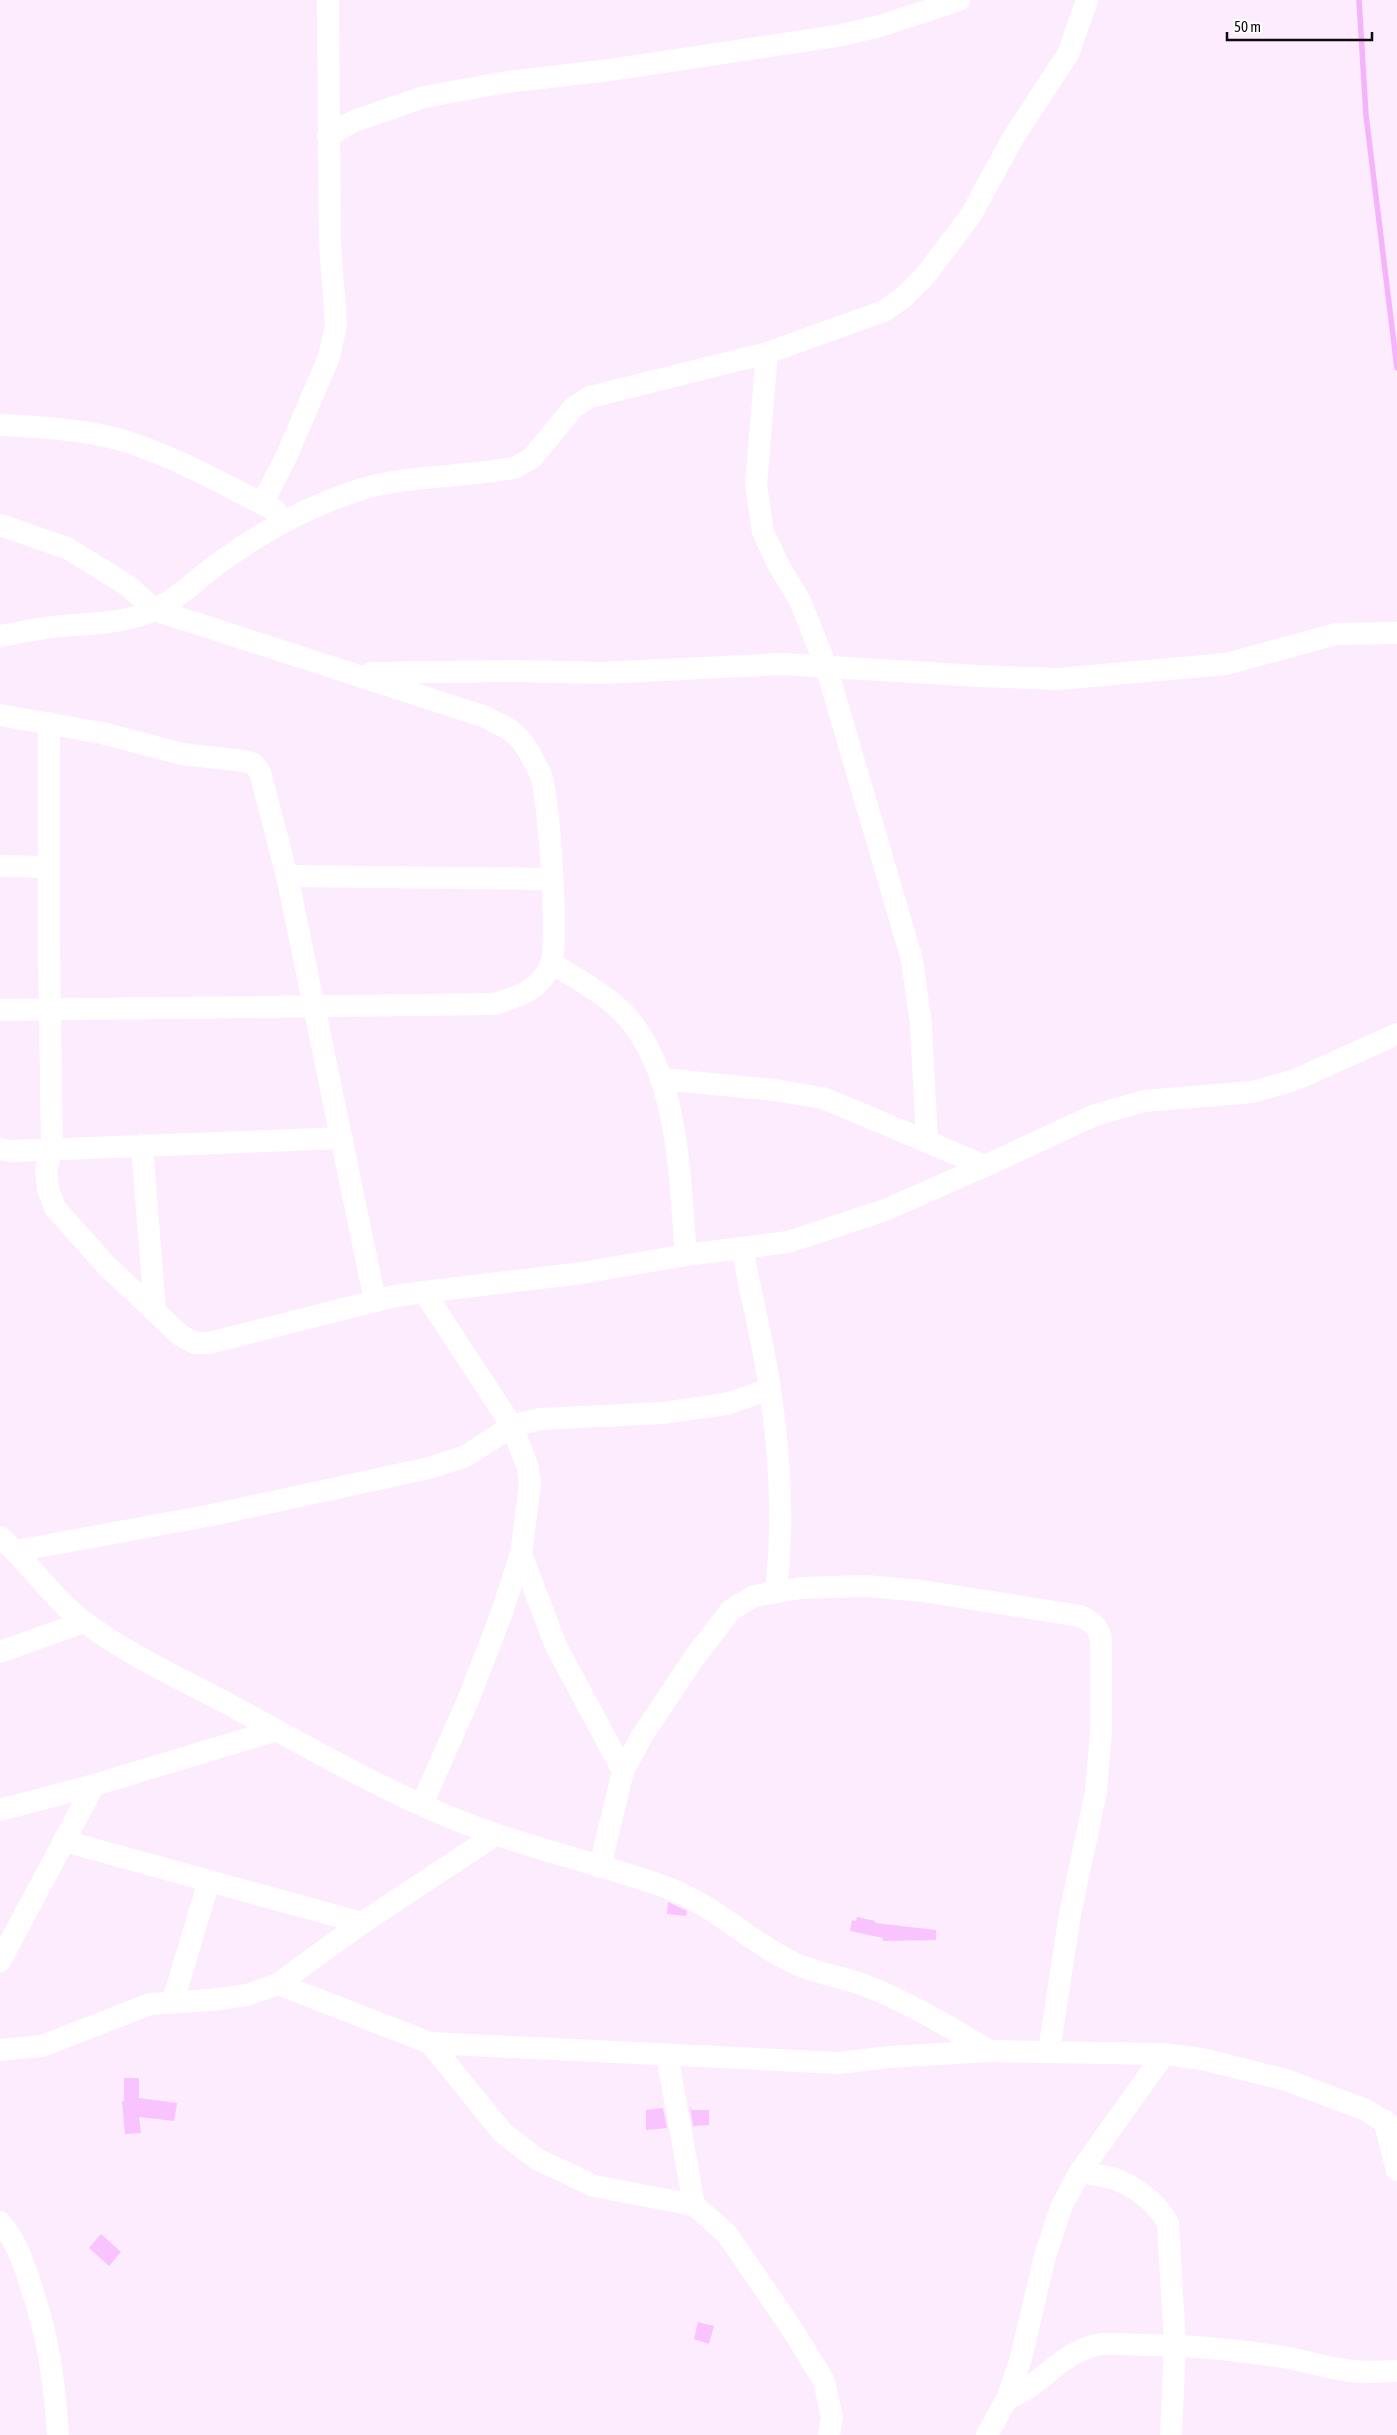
<svg xmlns="http://www.w3.org/2000/svg" width="1397" height="2435" font-family="'Asap Condensed',sans-serif">
	<rect width="100%" height="100%" fill="#fcecfd"/>
	<g fill="none" stroke-linecap="round" stroke-linejoin="round">
		<path stroke="#f4b3fb" stroke-width="5.5" d="M1359,0L1366,115L1397,368"/>
	</g>
	<g fill="#f8c3fe">
		<path d="M668,1902L687,1911L686,1916L667,1914Z"/>
		<path d="M857,1917L875,1921V1923L936,1930V1940L883,1941V1938L850,1931L852,1920L856,1921Z"/>
		<path d="M124,2078H139V2098L177,2103L174,2121L139,2117L141,2133L125,2134L122,2101H124Z"/>
		<path d="M690,2106L692,2110H709V2125L693,2126Z"/>
		<path d="M663,2108L667,2128L646,2130V2110Z"/>
		<path d="M101,2234L121,2252L109,2266L89,2248Z"/>
		<path d="M698,2322L714,2326L709,2344L694,2339Z"/>
	</g>
	<g fill="none" stroke-linecap="round" stroke-linejoin="round">
		<g stroke="#fff" stroke-width="22">
			<path d="M328,136L354,121L424,97L507,82L610,70L837,36L880,26L959,0"/>
			<path d="M767,353L756,484L763,532L778,564L800,601L826,666L912,960L921,1024L927,1142"/>
			<path d="M0,425C40,427 79,429 118,439C173,455 224,485 275,510"/>
			<path d="M262,504L287,455L329,357L336,325L330,243L328,0"/>
			<path d="M0,525L67,548L127,585L155,610L486,717C495,723 508,727 516,735C526,743 534,762 540,773C549,793 559,944 551,964C540,991 519,996 494,1004L0,1010"/>
			<path d="M0,636C17,633 35,629 52,627C87,623 124,625 156,609C182,596 200,576 223,560C262,532 308,507 353,492C405,474 461,478 514,468L532,458L574,407L590,397L767,353L884,311L905,296L925,276L971,215L1013,138L1068,54L1087,0"/>
			<path d="M371,673L517,671L601,673L783,664L977,676L1058,679L1226,664L1336,634L1397,633"/>
			<path d="M0,715L102,733L182,754L244,761L254,764L260,772L287,876L375,1301"/>
			<path d="M49,723V947L52,1149L46,1170L48,1189L55,1208L107,1266L180,1335L195,1343H209L395,1296L424,1292L512,1426L528,1468L530,1484L521,1554L501,1615L469,1698L422,1804"/>
			<path d="M0,866L49,867"/>
			<path d="M287,876L552,879"/>
			<path d="M551,963C573,976 596,989 615,1005C680,1062 679,1175 686,1255"/>
			<path d="M661,1079L775,1090L823,1098L985,1166"/>
			<path d="M142,1145L155,1311"/>
			<path d="M0,1149L12,1151L342,1138"/>
			<path d="M742,1248C751,1295 763,1342 770,1389C780,1455 784,1524 776,1590"/>
			<path d="M424,1292L582,1273L686,1255L788,1242L885,1210L985,1166L1095,1115L1144,1101L1253,1092L1295,1080L1397,1034"/>
			<path d="M0,1537C30,1563 51,1597 83,1621C131,1657 188,1682 241,1711C323,1755 406,1804 495,1834C552,1854 611,1867 668,1888C716,1906 749,1942 794,1963C816,1973 841,1977 864,1985C908,2002 948,2026 989,2051"/>
			<path d="M16,1551L212,1515L429,1468L466,1456L512,1426L540,1419L662,1413L726,1404L770,1389"/>
			<path d="M521,1554L556,1646L623,1771"/>
			<path d="M0,1652L84,1622"/>
			<path d="M0,1810L94,1785L277,1730"/>
			<path d="M64,1841L362,1923"/>
			<path d="M600,1867L623,1771L642,1736L694,1658L731,1610L754,1596L801,1588L866,1586L922,1591L1080,1616C1093,1622 1098,1626 1101,1640V1731L1096,1792L1070,1914L1049,2051"/>
			<path d="M0,1961L94,1785"/>
			<path d="M278,1984L430,2043L839,2063L889,2057L989,2051L1164,2054L1202,2059L1286,2080L1366,2110L1397,2130"/>
			<path d="M173,2001L209,1881"/>
			<path d="M430,2043L503,2133L537,2159L594,2186L694,2205L727,2234L790,2326L824,2381L832,2417L829,2435"/>
			<path d="M0,2050L42,2046L150,2004L211,2000L247,1995L278,1984L362,1923L495,1835"/>
			<path d="M667,2055L694,2205"/>
			<path d="M1384,2120L1397,2170"/>
			<path d="M1080,2172C1093,2175 1111,2176 1122,2182C1140,2190 1159,2206 1168,2223L1175,2345L1171,2435"/>
			<path d="M0,2222C15,2239 22,2259 29,2280C48,2334 54,2378 58,2435"/>
			<path d="M1007,2399C1042,2385 1055,2359 1089,2347C1104,2341 1126,2345 1142,2345C1192,2345 1239,2350 1289,2358C1304,2361 1318,2365 1333,2368C1353,2373 1376,2372 1397,2371"/>
			<path d="M987,2435L1007,2399L1021,2358L1045,2256L1062,2205L1080,2172L1164,2054"/>
		</g>
	</g>
	<path d="M1227 32v8h145v-8" fill="none" stroke="#0f0910" stroke-width="2.5"/>
	<text x="1234" y="32" font-size="15" fill="#0f0910" stroke="#ffffff" stroke-width="4" paint-order="stroke">50 m</text>
</svg>
